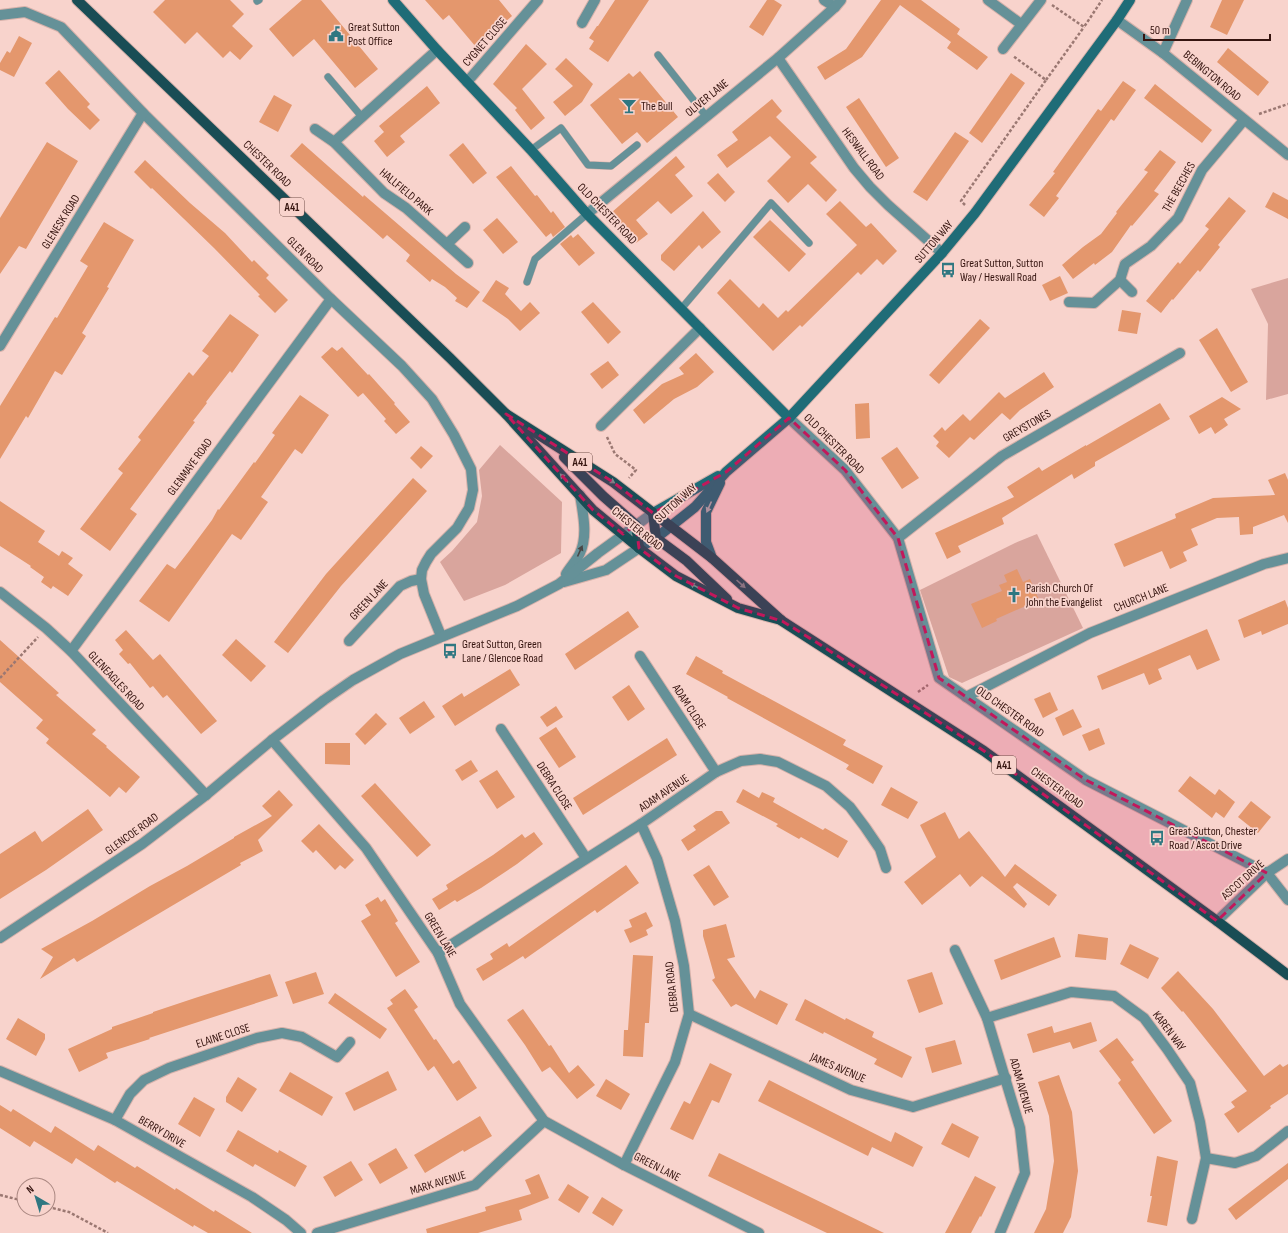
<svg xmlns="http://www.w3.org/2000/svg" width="1288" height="1233" font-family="'Sofia Sans Condensed',sans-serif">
	<rect width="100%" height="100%" fill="#f8d3cc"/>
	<g fill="#d9a59d">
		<path d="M1288,278V394L1266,400L1268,324L1251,289Z"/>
		<path d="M500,445L562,502L561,553L505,585L464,601L440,562L452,551L477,522L482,496L479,470Z"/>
		<path d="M1037,534L1083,628L962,683L949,677L920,590L1015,543Z"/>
	</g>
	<g fill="#e4976d">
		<path d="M165,0H230L244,14L232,26L253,46L240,60L230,51L223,58L197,32L185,44L153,12Z"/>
		<path d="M302,0H321L378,69L355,88L314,39L293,57L269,29Z"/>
		<path d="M425,0H499L512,16L476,47L449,15L443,20Z"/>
		<path d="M615,0H649L608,62L589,49L594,41L589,38L597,26H598Z"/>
		<path d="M767,0H774L782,5L763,36L749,27Z"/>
		<path d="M881,0H921L960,29L957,34L988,57L977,70L947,48L953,39L951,42L900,5L862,57L825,80L817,67L846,49Z"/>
		<path d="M1222,0H1244L1227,35L1210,27Z"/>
		<path d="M19,36L32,43L14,77L0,70V63L7,51L10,53Z"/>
		<path d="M526,44L547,64L522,89L545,118L531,130L515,110L517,108L493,84Z"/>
		<path d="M1228,48L1269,82L1258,96L1217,62Z"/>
		<path d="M566,58L593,84L582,102L565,116L553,102L573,86L555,69Z"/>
		<path d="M59,70L90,104L87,107L100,120L90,130L68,109L45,83Z"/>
		<path d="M640,71L678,117L647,143L637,132L622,144L590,105L629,73L633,77Z"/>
		<path d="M1011,73L1025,83L982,143L969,133Z"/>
		<path d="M1123,81L1136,90L1114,121L1111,119L1056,196L1059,198L1044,217L1029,205L1055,173L1053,172L1098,109L1101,111Z"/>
		<path d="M1155,84L1212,130L1202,143L1144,98Z"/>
		<path d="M427,86L440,103L400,136L405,142L387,157L374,141L384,132L379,126Z"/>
		<path d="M274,95L292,105L278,132L259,122Z"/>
		<path d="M859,98L899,158L886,167L846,107Z"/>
		<path d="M772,99L782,111L776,117L817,157L810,163L837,190L826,202L808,184L788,203L767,181L791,157L770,136L727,168L717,155L738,140L732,132Z"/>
		<path d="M955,132L969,141L927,201L913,192Z"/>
		<path d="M47,142L78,161L26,249L19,246L0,274V218Z"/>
		<path d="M302,143L363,197L364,195L456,274L480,292L467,308L455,301L457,298L445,287L432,279L430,282L406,261L410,255L387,235L383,239L290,156Z"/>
		<path d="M463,143L487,173L473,184L449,155Z"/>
		<path d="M1160,150L1176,162L1154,191L1159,194L1132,226L1131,225L1112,252L1095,265L1094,263L1073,279L1062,265L1083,247L1101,234L1117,213L1116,212L1148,172L1144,170Z"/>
		<path d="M676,156L685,167L675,175L693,196L671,214L658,201L636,220L648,234L636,243L611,213Z"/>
		<path d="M145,160L190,203L225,233L252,262L254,260L269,275L266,278L288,300L275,313L258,296L260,295L214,248L152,188L151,189L134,172Z"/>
		<path d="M511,166L535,196L537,195L551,213L553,211L565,227L553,237L551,233L546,237L496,177Z"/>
		<path d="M718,173L735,192L725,202L707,183Z"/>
		<path d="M1273,192L1288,200V219L1265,207Z"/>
		<path d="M1229,197L1246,211L1218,245L1220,247L1200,272L1198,270L1173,300L1172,299L1161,313L1146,301L1178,262L1180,264L1209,229L1205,226Z"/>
		<path d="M840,201L866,227L871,223L897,251L883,265L877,259L861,275L858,272L802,327L800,325L773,351L717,293L730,279L759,308L763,303L778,318L786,310L788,312L857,245L826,214Z"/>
		<path d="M703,211L721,232L702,249L699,245L674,271L661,260V255Z"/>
		<path d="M497,218L518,242L503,254L483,230Z"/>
		<path d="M770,220L806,254L789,272L753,237Z"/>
		<path d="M104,222L134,240L107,287L109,288L82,333L86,336L62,375L55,371L28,418L26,416L0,459V406L55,317L57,318L88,266L80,261Z"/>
		<path d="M578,234L595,253L579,266L560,244L571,235L573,238Z"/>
		<path d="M1060,276L1068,293L1050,301L1042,285Z"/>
		<path d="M496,280L509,288L505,294L521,311L530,302L540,313L520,331L508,319L482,301Z"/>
		<path d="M593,302L621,332L608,344L581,312Z"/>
		<path d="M1122,310L1141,313L1137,334L1118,331Z"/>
		<path d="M230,314L259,335L232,373L230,371L206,402L207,403L193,421L195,422L130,509L137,514L110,551L80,529L123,473L118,469L141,440L138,437L189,372L193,376L209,356L202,351Z"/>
		<path d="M980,319L990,328L939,384L929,375Z"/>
		<path d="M1217,328L1248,382L1231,392L1199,340Z"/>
		<path d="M332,347L337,351L342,347L368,375L369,374L395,403L394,404L410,422L396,434L384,421L386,419L363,393L358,397L321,357Z"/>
		<path d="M696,353L714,372L697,387L674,399L644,424L633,410L662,384L684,374L679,368Z"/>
		<path d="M608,361L619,375L602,389L590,374Z"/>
		<path d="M1044,372L1054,387L1020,410L1010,420L1002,413L974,440L970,437L949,458L936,446L939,442L933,436L942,427L945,431L963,414L970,421L999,392L1005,398Z"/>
		<path d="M300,395L329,415L302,454L295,449L261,497L268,502L241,540L232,534L169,622L139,601L167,564L175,569L189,551L212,520L218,509L219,510L254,462L255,463L275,435L272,433Z"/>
		<path d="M1222,397L1241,409L1224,419L1228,425L1215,434L1211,427L1199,434L1189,416Z"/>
		<path d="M869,403L870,438L856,439L855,404Z"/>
		<path d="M1160,403L1170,419L1095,462V466L1074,479L1072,474L1002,518L1004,524L958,546L961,552L947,559L935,533L1014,497L1007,487L1039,467L1042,471L1086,445V446Z"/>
		<path d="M421,446L433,456L421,469L410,458Z"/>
		<path d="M897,447L919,478L902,489L881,458Z"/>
		<path d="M1285,473L1288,480V523L1284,515L1253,527V534L1240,535L1239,517L1217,518L1191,529L1198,545L1183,552L1187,561L1170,569L1162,551L1124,567L1114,544L1176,518L1175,514L1213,498L1275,495L1268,480Z"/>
		<path d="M413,478L427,491L341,586L288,653L274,642L326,574Z"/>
		<path d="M0,501L45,531L38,542L59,556L62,551L73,558L68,564L83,575L68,596L53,586L51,589L41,582L44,577L30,567L31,566L0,546Z"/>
		<path d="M1017,569L1023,582L1030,579L1039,600L996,619L997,621L982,628L971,604L1002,591L999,585L1007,582L1004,575Z"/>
		<path d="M1285,600L1288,608V624L1262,635L1261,631L1244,638L1238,620Z"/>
		<path d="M628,611L639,627L575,670L565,654Z"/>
		<path d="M1207,629L1220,660L1197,670L1190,655L1158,669L1162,679L1149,685L1144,673L1102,690L1097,676Z"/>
		<path d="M126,630L153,660L160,654L217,721L201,734L167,695L163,698L153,686L150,688L130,663L128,664L119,654L123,650L115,640Z"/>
		<path d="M236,639L266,666L251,682L222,655Z"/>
		<path d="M0,640L59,693L56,695L96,730L92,734L107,746L106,747L140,777L126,793L119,787L110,797L46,743L49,739L36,728L43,720L0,682Z"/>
		<path d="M696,656L723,671L722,673L846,740L843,745L883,766L873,784L846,769L849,765L727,698L728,697L686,674Z"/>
		<path d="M510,669L520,685L455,726L442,706L462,693L464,697Z"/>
		<path d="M629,685L645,709L628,721L612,697Z"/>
		<path d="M1050,692L1058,710L1043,718L1034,699Z"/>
		<path d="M424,701L435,717L410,734L399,718Z"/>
		<path d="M556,706L563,717L547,727L540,717Z"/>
		<path d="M1073,709L1082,727L1063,736L1055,718Z"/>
		<path d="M376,713L387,724L365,745L355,734Z"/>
		<path d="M556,727L576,757L559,768L539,738Z"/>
		<path d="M1099,728L1105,744L1089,751L1082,735Z"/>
		<path d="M667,738L677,755L583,815L573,798Z"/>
		<path d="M325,743H350V765L325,764Z"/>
		<path d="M471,760L478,771L462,781L455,770Z"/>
		<path d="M497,770L515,797L497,809L479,781Z"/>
		<path d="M1190,776L1215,795L1219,789L1235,802L1224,818L1216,812L1212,818L1178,791Z"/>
		<path d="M375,783L431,845L417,857L361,796Z"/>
		<path d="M891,787L918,802L908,819L881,805Z"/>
		<path d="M743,789L759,798L762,792L775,798L773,802L823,830L825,828L848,841L838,858L801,837L799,839L776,826L778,824L736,802Z"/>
		<path d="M279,790L293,805L258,840L263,851L240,863L241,865L77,962L74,958L40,979L53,957L41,949L92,921L150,886L187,866L234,838V837L272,816L262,806Z"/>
		<path d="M1251,801L1271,817L1258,833L1238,817Z"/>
		<path d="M88,809L103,830L46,870L0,899V854L35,831L42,842Z"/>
		<path d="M716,811H722L730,823L688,851L681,840L696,830L693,826Z"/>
		<path d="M945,812L959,839L969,831L1005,877L1015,864L1057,895L1049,906L1017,883L1013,887L1027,904L1024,908L982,876L970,887L960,874L922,905L904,882L936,857L920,825Z"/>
		<path d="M319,824L354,860L345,869L340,865L335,870L316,850L313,853L301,841Z"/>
		<path d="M534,832L543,844L517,864L481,888L457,902L455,900L439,910L432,899L448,889L446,885L493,855L522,834L525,838Z"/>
		<path d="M626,865L639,883L597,913L595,910L525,959L523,956L483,981L476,969L493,959L490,954L507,943L509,947Z"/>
		<path d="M709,865L729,897L714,906L693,875Z"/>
		<path d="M378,897L381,902L385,899L398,921L395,923L420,962L396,977L361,921L371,915L365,905Z"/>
		<path d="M646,912L653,926L646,930L648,935L630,943L624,930L632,927L629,920Z"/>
		<path d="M726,924L735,957L727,959L755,999L760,990L788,1004L777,1025L736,1004L731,1007L712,980L715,978L703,936V930Z"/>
		<path d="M1078,934L1108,938L1106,960L1075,957Z"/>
		<path d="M1054,937L1061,957L1001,980L994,960Z"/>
		<path d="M1130,944L1159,958L1148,979L1120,964Z"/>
		<path d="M633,955L653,956L649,1023H645L643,1057L623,1056L624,1030H628Z"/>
		<path d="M1178,971L1213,1009L1264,1076L1280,1064L1283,1067L1288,1064V1094L1270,1106L1271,1108L1238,1133L1224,1114L1235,1107L1231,1102L1247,1091L1183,1011L1182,1012L1161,988Z"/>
		<path d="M316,972L324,994L293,1004L285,982Z"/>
		<path d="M932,972L943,1004L919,1013L907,980Z"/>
		<path d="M270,974L278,996L149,1038L150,1039L106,1053L108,1058L79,1072L68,1049L112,1029V1027L153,1013V1012L195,998Z"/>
		<path d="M405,989L418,1007L414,1010L434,1040L436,1039L453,1064L459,1060L477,1088L457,1101L434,1066L428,1071L387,1008L393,1004L390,1000Z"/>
		<path d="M335,993L387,1029L380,1039L328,1003Z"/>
		<path d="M805,999L845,1020L846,1018L874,1032L872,1037L912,1057L902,1078L874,1064L877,1059L824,1032L823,1034L795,1020Z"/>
		<path d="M523,1009L549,1046L551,1045L569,1073L578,1065L595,1085L577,1099L550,1067L542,1072L525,1045L507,1020Z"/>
		<path d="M18,1018L45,1034V1039L36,1056L6,1039Z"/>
		<path d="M1091,1022L1097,1041L1073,1049L1070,1042L1033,1053L1027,1034L1052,1026L1054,1033Z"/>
		<path d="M1117,1038L1134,1060L1131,1062L1172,1121L1154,1134L1118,1083L1121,1080L1099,1051Z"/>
		<path d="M955,1040L962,1064L932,1073L925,1048Z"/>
		<path d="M710,1063L732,1074L719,1103L712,1100L693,1140L670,1129L684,1101L690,1104Z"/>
		<path d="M388,1071L397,1090L354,1111L345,1093Z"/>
		<path d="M290,1072L333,1097L322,1116L279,1091Z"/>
		<path d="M1059,1075L1072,1112L1078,1171L1071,1217L1063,1233H1034L1046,1209L1054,1161L1049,1116L1038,1082Z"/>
		<path d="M238,1077L257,1089L242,1112L226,1102V1097Z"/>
		<path d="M606,1079L630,1094L621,1110L596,1096Z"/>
		<path d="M769,1080L891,1142L895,1132L923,1147L913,1167L872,1147L868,1156L758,1101Z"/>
		<path d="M194,1097L215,1109L200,1137L178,1124Z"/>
		<path d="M0,1105L11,1112L13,1109L51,1133L55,1126L94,1151L98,1145L135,1168L137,1166L175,1190L176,1188L214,1212L215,1210L252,1233H208L194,1225L193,1227L117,1181L115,1183L76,1158L72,1164L34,1141L30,1147L0,1128Z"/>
		<path d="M480,1116L492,1136L464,1152L463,1150L425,1173L414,1155Z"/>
		<path d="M952,1123L979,1137L969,1158L941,1144Z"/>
		<path d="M238,1130L278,1153L279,1150L307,1166L295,1187L255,1164L253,1167L226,1151Z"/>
		<path d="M396,1148L408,1168L380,1184L368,1164Z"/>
		<path d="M719,1153L804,1194L884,1233H827L737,1190L708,1176Z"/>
		<path d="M1157,1156L1178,1161L1167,1226L1147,1222L1152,1196H1150Z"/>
		<path d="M351,1161L363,1180L335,1197L323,1177Z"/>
		<path d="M1288,1163V1179L1236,1220L1228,1209Z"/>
		<path d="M539,1174L549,1198L519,1210L522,1220L478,1233H427L426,1229L486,1211L485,1207L531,1194L525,1180Z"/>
		<path d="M975,1176L996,1187L981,1217L980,1216L971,1233H945Z"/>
		<path d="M568,1184L589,1197L579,1213L558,1200Z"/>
		<path d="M602,1197L623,1210L613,1226L592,1213Z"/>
	</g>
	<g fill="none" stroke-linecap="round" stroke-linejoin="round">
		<g stroke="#d5b1aa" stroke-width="8">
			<g id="lane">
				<path d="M257,1L259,0"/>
				<path d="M658,55L706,116"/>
				<path d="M328,77L362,117"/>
				<path d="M531,150L561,128L588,165L611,166L637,145"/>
				<path d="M527,282L535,259L587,214"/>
				<path d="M681,309L771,203L809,243"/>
			</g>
		</g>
		<g stroke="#d5b1aa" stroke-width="12">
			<g id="street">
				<path d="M824,0L835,7"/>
				<path d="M988,0L1021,24"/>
				<path d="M0,15L25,12L61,27L143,113L331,299L402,366L432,399L454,435L471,469L473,490L469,508L457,528L431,554L426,562L422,570L421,579"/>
				<path d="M1117,20L1163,53L1288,155"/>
				<path d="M582,23L595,0"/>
				<path d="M1003,49L1041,0"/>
				<path d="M1163,53L1187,0"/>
				<path d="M778,58L854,168L870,187L888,205L942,253"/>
				<path d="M467,82L538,0"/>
				<path d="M315,129L334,142L384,193L406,208L468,263"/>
				<path d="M334,142L437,50"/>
				<path d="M587,214L778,58L835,7L841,0"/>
				<path d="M447,244L465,227"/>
				<path d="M1120,280L1132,292"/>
				<path d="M1069,302L1094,303L1120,280L1125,264L1151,246L1178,218L1202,170L1244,120"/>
				<path d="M0,346L143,113"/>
				<path d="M789,418L845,470L898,538L939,678L1086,780L1267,873L1288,900"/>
				<path d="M601,426L700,328"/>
				<path d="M898,538L1002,456L1180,353"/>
				<path d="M566,574C570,567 577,560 580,553C588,535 583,514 580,495"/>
				<path d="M564,582L606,570L639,548"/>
				<path d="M0,592L46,628L71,651L206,795"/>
				<path d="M349,641L400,586L411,581L421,579L424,594L441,636"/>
				<path d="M71,651L331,299"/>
				<path d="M640,656L716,772"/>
				<path d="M966,697L1090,633L1264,564L1288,558"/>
				<path d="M501,729L586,858"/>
				<path d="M272,740L366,848L438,953L460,1004L544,1121L624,1165L759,1233"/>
				<path d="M1217,921L1267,873L1288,859"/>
				<path d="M0,938L142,844L206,795L272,740L324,700L353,680L400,654L517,606L559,584L598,553L653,513"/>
				<path d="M955,950L987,1018L1020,1128L1025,1173L1000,1233"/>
				<path d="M438,953L641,824L716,772L741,761L760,759L778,762L826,786L850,807L865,827L880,849L886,868"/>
				<path d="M689,1014L851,1090L913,1107L1006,1078"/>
				<path d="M987,1018L1071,992L1114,996L1144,1018L1167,1049L1190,1083L1200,1122L1206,1158L1192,1219"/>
				<path d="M0,1071L115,1120L252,1197L286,1220L301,1233"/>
				<path d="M115,1120L130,1094L144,1080L169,1068L257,1038L282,1033L302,1037L337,1057L350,1042"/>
				<path d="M1206,1158L1235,1163L1256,1156L1288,1131"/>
				<path d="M624,1165L675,1062L689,1014L684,966L675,921L657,859L641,824"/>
				<path d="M317,1233L475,1185L544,1121"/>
			</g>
		</g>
		<g stroke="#d5b1aa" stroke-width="12">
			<g id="secondary">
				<path d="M393,0L437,50L531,150L587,214L789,418"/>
				<path d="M653,513L718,476"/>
				<path d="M639,548L656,538L695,507L726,472L789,418L942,253L975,213L1117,20L1130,0"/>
				<path d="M712,558L706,542V512L720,483"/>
			</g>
		</g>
		<g stroke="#d5b1aa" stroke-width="12">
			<g id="primary">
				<path d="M77,0L450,358L506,414L593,510L639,548L676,576L738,608L781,620"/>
				<path d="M506,414L613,482L712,558L782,621L984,751L1217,921L1288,975"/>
				<path d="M564,457L603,496L636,525L639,548"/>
				<path d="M653,513L656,538L687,561L727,599"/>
			</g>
		</g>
		<g stroke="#9b7872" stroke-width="2.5" stroke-dasharray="3 2" stroke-linecap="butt">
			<path d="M1052,5L1084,27L1102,0"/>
			<path d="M1046,80L1084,27"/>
			<path d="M1259,114L1288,104"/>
			<path d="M965,205L961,201L1046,80L1013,56"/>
			<path d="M607,437L615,454L636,470L629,478"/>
			<path d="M0,678L38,637"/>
			<path d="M918,692L928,685"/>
			<path d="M0,1195L24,1201"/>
			<path d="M48,1207L69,1212L108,1233"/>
		</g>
		<use href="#lane" stroke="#659198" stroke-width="7"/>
		<use href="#street" stroke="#659198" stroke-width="10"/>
		<use href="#secondary" stroke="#1f6c77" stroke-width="10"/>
		<use href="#primary" stroke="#194d55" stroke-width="10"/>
	</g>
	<defs><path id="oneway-solid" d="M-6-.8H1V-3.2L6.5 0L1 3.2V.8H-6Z"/></defs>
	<g fill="#7d898b">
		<use href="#oneway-solid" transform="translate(564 478) rotate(-132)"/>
		<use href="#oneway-solid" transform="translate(610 480) rotate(32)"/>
		<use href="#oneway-solid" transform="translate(741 584) rotate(42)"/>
		<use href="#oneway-solid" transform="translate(695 586) rotate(-152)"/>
	</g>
	<use fill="#acafae" href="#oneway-solid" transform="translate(709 507) rotate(114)"/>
	<use fill="#494746" href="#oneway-solid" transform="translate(580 551) rotate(-66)"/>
	<path fill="#c2185b" fill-opacity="0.2" stroke="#c2185b" stroke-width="3" stroke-dasharray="8 5" stroke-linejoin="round" d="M506,414L613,482L653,513L726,472L789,418L845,470L898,538L939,678L1086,780L1267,873L1217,921L984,751L816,642L782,621L738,608L676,576L639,548L636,525L623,534L593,510Z"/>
	<defs>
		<g id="civic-bare" transform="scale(1.2)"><path d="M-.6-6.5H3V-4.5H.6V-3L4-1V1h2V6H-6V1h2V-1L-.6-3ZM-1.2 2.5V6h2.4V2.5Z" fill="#2f7781" stroke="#f8d3cc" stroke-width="2.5" paint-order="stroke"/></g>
		<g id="bar-bare" transform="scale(1.2)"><path d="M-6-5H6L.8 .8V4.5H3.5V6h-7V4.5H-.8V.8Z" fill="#2f7781" stroke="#f8d3cc" stroke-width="2.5" paint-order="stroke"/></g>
		<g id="bus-bare" transform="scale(1.2)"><path d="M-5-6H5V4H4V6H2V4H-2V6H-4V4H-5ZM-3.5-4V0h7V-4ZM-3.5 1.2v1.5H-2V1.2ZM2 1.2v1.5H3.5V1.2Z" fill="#2f7781" stroke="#f8d3cc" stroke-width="2.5" paint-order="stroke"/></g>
		<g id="church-bare" transform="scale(1.2)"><path d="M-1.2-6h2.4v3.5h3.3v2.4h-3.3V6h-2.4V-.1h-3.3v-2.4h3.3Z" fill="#2f7781" stroke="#f8d3cc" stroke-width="2.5" paint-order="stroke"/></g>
	</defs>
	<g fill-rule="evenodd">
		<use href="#civic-bare" x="336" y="34"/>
		<use href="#bar-bare" x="629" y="106"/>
		<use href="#bus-bare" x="948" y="270"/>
		<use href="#church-bare" x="1014" y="595"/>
		<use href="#bus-bare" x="450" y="651"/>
		<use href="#bus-bare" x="1157" y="838"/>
	</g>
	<g text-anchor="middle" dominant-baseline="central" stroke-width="3.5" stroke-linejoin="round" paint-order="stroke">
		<g fill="#f8d3cc" stroke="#704e48" stroke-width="1">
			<rect x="280" y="198" width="24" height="18" rx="3"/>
			<rect x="568" y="453" width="24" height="18" rx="3"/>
			<rect x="992" y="756" width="24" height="18" rx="3"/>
		</g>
		<g font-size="11" font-weight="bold" fill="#361510">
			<text x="292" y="207">A41</text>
			<text x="580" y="462">A41</text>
			<text x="1004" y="765">A41</text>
		</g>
		<g font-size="12" fill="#361510" stroke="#f8d3cc" text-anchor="start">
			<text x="348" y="27">Great Sutton<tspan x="348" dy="14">Post Office</tspan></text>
			<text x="641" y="106">The Bull</text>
			<text x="960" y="263">Great Sutton, Sutton<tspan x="960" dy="14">Way / Heswall Road</tspan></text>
			<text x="1026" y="588">Parish Church Of<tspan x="1026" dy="14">John the Evangelist</tspan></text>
			<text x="462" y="644">Great Sutton, Green<tspan x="462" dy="14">Lane / Glencoe Road</tspan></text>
			<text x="1169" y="831">Great Sutton, Chester<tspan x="1169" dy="14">Road / Ascot Drive</tspan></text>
		</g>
		<g font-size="12" fill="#361510" stroke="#f8d3cc">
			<text transform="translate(485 42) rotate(-49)">CYGNET CLOSE</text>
			<text transform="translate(1212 76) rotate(40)">BEBINGTON ROAD</text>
			<text transform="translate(707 98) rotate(-39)">OLIVER LANE</text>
			<text transform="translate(863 154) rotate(53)">HESWALL ROAD</text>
			<text transform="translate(267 164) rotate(44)">CHESTER ROAD</text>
			<text transform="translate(1179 187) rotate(-61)">THE BEECHES</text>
			<text transform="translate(406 192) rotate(40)">HALLFIELD PARK</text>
			<text transform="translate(607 214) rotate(46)">OLD CHESTER ROAD</text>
			<text transform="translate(61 222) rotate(-58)">GLENESK ROAD</text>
			<text transform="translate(934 242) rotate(-49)">SUTTON WAY</text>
			<text transform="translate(305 255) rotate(45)">GLEN ROAD</text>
			<text transform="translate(1027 426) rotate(-30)">GREYSTONES</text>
			<text transform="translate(834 444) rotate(45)">OLD CHESTER ROAD</text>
			<text transform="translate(190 467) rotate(-54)">GLENMAYE ROAD</text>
			<text transform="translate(676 503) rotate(-42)">SUTTON WAY</text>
			<text transform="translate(637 529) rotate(39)">CHESTER ROAD</text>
			<text transform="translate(1141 598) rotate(-22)">CHURCH LANE</text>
			<text transform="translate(369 600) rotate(-47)">GREEN LANE</text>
			<text transform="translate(116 681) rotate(47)">GLENEAGLES ROAD</text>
			<text transform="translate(689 707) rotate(57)">ADAM CLOSE</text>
			<text transform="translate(1010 712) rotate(35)">OLD CHESTER ROAD</text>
			<text transform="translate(554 786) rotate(57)">DEBRA CLOSE</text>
			<text transform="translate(1057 788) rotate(36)">CHESTER ROAD</text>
			<text transform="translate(664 793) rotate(-34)">ADAM AVENUE</text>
			<text transform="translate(132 834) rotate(-36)">GLENCOE ROAD</text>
			<text transform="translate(1243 880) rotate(-42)">ASCOT DRIVE</text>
			<text transform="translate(440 935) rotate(59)">GREEN LANE</text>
			<text transform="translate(672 987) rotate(-96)">DEBRA ROAD</text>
			<text transform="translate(1169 1031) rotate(53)">KAREN WAY</text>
			<text transform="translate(223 1036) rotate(-18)">ELAINE CLOSE</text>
			<text transform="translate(838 1068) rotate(23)">JAMES AVENUE</text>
			<text transform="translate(1021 1086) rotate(74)">ADAM AVENUE</text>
			<text transform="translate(162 1132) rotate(30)">BERRY DRIVE</text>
			<text transform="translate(657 1167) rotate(27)">GREEN LANE</text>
			<text transform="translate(438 1183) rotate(-17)">MARK AVENUE</text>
		</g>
	</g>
	<g transform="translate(36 1197) rotate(322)"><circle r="19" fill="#f8d3cc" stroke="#aa8781"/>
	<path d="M0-3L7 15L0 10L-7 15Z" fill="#2f7781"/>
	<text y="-6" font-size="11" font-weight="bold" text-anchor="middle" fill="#361510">N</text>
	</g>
	<path d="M1144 34v6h126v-6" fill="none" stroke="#361510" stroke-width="2"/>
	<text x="1150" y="34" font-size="12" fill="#361510" stroke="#f8d3cc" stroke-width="3" paint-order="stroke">50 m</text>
</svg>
